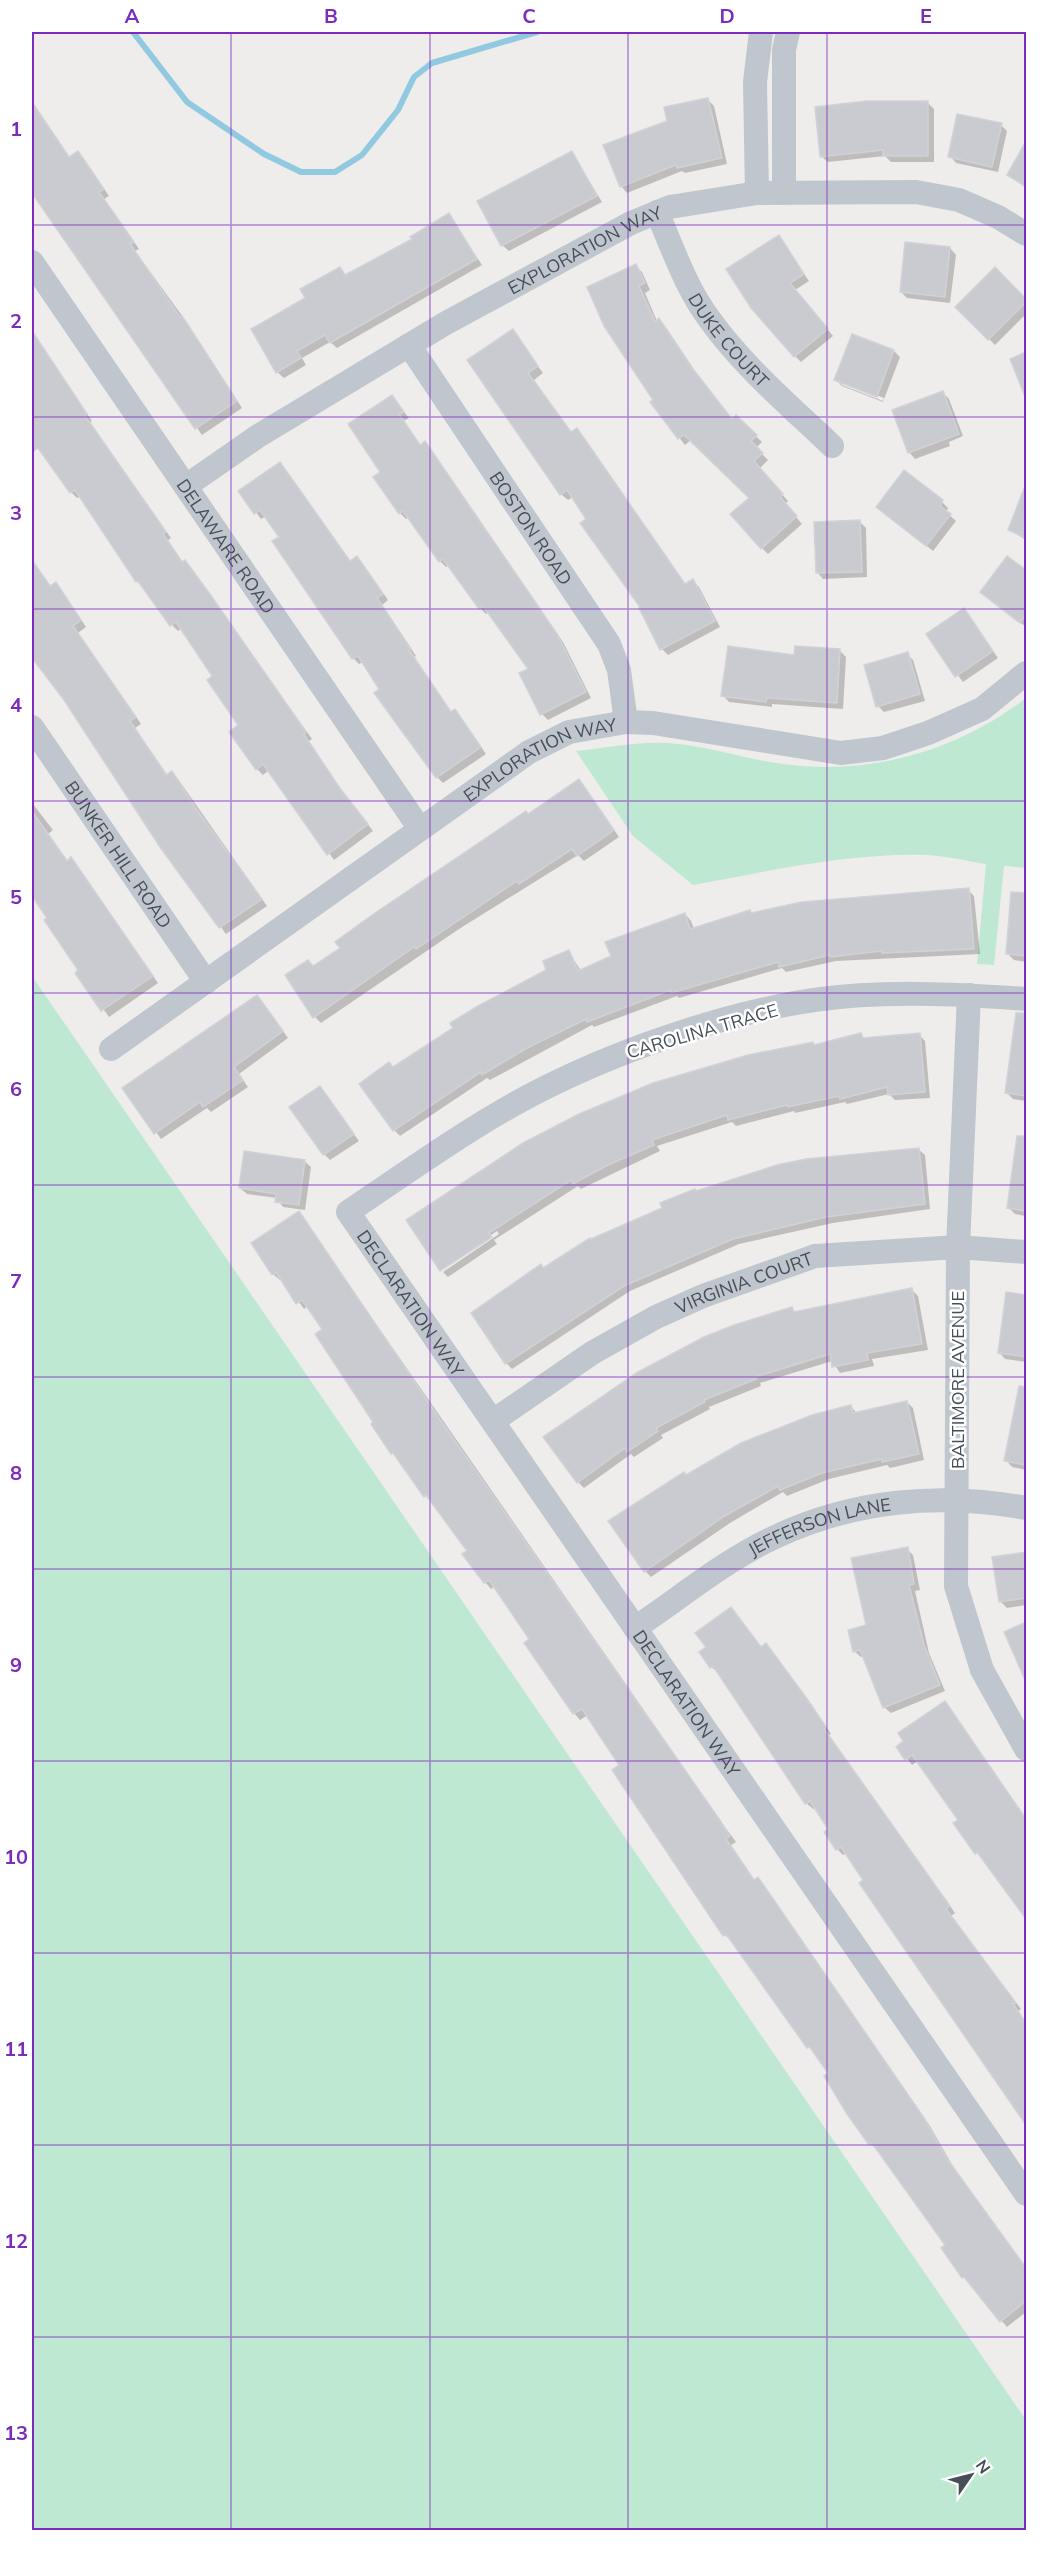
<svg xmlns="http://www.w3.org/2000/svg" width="1058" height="2562" font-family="Mulish,sans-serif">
	<rect width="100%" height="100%" fill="#efedec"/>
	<g fill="#bfe8d2">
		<path d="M1026,698V868L1004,866L994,965L977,964L986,864C966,861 946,856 926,855C849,853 769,871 693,885L633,836L576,751C605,748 637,741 667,743C705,745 745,759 783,764C870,776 957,751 1026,698Z"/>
		<path d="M32,976L1026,2420V2530H32Z"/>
	</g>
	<g fill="#0003" fill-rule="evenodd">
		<path d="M707,99L714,106L727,164L685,173L682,171L627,193L621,186L668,122Z"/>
		<path d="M32,102L70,158L78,153L84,159L109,196L104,199L139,249L135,251L188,324L242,408L202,435L32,190V184L36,181L32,174Z"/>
		<path d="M928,103L934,109V162H891L885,156L828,162L821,156Z"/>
		<path d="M1001,125L1007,131L998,172L956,163L950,156Z"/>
		<path d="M1026,144V188L1008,175Z"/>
		<path d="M572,153L602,202L509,251L502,245Z"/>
		<path d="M449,215L482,265L337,348L330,342L302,358L306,365L284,378L277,372L307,299L340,269L347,276L414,240Z"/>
		<path d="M778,237L809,281L795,290L833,336L801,362L795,356Z"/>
		<path d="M950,248L956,255L950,303L907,298L901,292Z"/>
		<path d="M636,266L642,272L650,290L645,293L657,321L665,326L699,377L733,420L736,417L762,442L756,448L768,460L759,469L788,501L785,504L802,524L768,554L762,548L751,498L691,440L685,445L652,403L655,400Z"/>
		<path d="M995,269L1026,301V314L995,345L957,307Z"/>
		<path d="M512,331L543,373L534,380L572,433L577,430L583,436L686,585L693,581L699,587L720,627L668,655L662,649L643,608L588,519L573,497L568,500L561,494L469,360Z"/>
		<path d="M32,334L46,352L92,421L90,422L171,538L168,540L183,563L185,562L191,568L217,605L312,739L309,741L345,795L373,831L334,860L269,770L263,775L257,769L240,726L214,677L182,628L178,631L172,625L137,581L81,496L77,498L71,492L32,439Z"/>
		<path d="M894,351L900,357L883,402L842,386L836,380ZM842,382L884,398L883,401L842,385Z"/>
		<path d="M1026,354V396L1012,360Z"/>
		<path d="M943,393L949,399L963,436L949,442L950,446L915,459L909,452Z"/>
		<path d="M392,397L409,418L404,421L421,446L425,443L431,449L563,642L591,698L548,720L542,714L530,670L489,612L486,614L480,608L449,565L446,567L440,561L409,517L406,519L400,513L382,473Z"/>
		<path d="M1026,490V540L1010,530Z"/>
		<path d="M240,491L351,562L357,558L363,564L388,600L382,605L416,656L414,657L452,713L455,711L461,717L486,754L443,783L437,777L363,662L359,664L353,658L266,516L261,519Z"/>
		<path d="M942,502L948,508L946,512L956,521L933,551L878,507Z"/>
		<path d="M860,522L866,528L867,577L823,579L817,572Z"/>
		<path d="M1007,558L1026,572V627L982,592Z"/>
		<path d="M32,560L51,587L62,591L86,627L78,633L141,724L135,728L168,776L172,773L178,779L267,906L226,934L161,846L65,699L32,657Z"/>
		<path d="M964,610L998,658L963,682L928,635Z"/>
		<path d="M840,651L846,657L843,709L772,704V707L729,702L723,695L796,657Z"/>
		<path d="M907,654L913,660L925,701L884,712L878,706Z"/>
		<path d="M585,788L619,837L584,861L578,855L459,929L321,1023L315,1017L314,967L528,816Z"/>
		<path d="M32,803L53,830L48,834L68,862L71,859L77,866L158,983L109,1017L77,973L80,971L32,894Z"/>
		<path d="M968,890L974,896L980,954L836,961L786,972L782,968L679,998L677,996L594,1027L592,1025L490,1080L487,1078L400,1136L394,1130V1069L548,971L569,952L581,971L613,957L685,914L691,921L694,929L750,912L752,914Z"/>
		<path d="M1012,894L1026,895V962L1014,960L1008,954Z"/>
		<path d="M263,1003L288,1038L239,1074L248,1087L211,1112L207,1108L161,1139L125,1088L207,1030L209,1032Z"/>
		<path d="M861,1035L866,1040L919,1035L925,1041L930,1098L895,1100L889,1094L847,1104L845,1102L795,1113L794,1111L736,1126L732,1122L657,1146L660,1151L581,1189L578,1186L494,1240L497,1244L448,1277L443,1272L499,1234L497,1231L441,1269L408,1221L815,1046Z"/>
		<path d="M1014,1036L1026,1038V1101L1013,1099L1007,1093Z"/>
		<path d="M320,1088L359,1141L330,1160L324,1154Z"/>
		<path d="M918,1149L925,1155L930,1209L833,1223L739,1244L630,1291L512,1369L506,1363L544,1269L697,1193Z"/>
		<path d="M1016,1157L1026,1159V1216L1015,1214L1008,1207Z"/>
		<path d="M304,1161L311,1167L305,1210L283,1207L277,1198L247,1194L240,1188Z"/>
		<path d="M299,1213L725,1827L736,1842L731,1845L755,1881L758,1879L764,1885L930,2126L954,2168L1026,2267V2312L1007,2327L964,2277L943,2249L947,2246L878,2149L870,2144L830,2074L815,2052L808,2047L732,1940L724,1935L588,1715L580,1720L574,1713L526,1643L531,1640L495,1586L491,1589L485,1582L464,1555L469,1551L393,1453L308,1306L304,1309L282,1279L280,1280L273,1274Z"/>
		<path d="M912,1290L918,1296L928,1350L872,1359L874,1366L840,1373L832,1361L760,1383L761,1386L709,1407L710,1409L661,1435L663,1438L634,1457L631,1454L584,1488L578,1482L792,1309L796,1313Z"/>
		<path d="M1007,1294L1026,1297V1362L1005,1359L999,1352Z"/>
		<path d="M907,1402L913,1408L924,1460L890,1468L887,1465L829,1479L787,1496L783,1492L730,1523L651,1577L645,1571L687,1477L851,1407L857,1413Z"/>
		<path d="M1017,1407L1026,1409V1470L1012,1467L1006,1460Z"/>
		<path d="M907,1549L913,1555L920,1590L915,1591L929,1653L945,1691L891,1713L884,1707L864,1656L861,1657L854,1651Z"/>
		<path d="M1026,1553V1605L1007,1608L1001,1602L994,1558Z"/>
		<path d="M731,1609L762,1648L766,1645L772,1652L811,1704L831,1734L829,1735L955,1913L951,1916L1021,2009L1018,2011L1026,2023V2124L974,2049L847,1853L843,1855L837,1849L831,1829L816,1807L813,1809L806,1803L718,1672L711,1667L708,1648Z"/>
		<path d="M1026,1623V1675L1006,1633Z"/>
		<path d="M945,1703L1026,1819V1916L983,1858L976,1853L960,1820L918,1761L912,1765L898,1747Z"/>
	</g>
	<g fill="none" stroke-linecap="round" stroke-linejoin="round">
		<path stroke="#91c9e0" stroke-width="6" d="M133,32L187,102L264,154L301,172H335L362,155L398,110L414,77L432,63L537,32"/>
	</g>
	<g fill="#cacbd1" stroke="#d1d2d7" stroke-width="1.5">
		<path d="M708,98L722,158L677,168L676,165L620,187L603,145L667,121L664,107Z"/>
		<path d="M867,101H928V156H883V150L820,157L815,107Z"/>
		<path d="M32,102L69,157L78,151L104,189L99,192L134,242L130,244L180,317L182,316L237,401L195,429L32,193Z"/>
		<path d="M957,114L1002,123L992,167L948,157Z"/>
		<path d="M1026,141V187L1007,175Z"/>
		<path d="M572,151L597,196L501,246L477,201Z"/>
		<path d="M449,213L477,259L330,343L325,335L297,351L301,358L276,373L251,329L305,298L300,289L340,267L345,275L412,239L410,237Z"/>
		<path d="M779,235L804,274L790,283L828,329L794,357L751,308L726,269Z"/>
		<path d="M905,242L950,247L945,297L900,292Z"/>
		<path d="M636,264L645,283L639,286L655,321L659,318L693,369L732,419L736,415L757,435L751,441L763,453L754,461L783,494L780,497L797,516L761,549L730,514L749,498L684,435L678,439L650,402L653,400L604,326L587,287Z"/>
		<path d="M995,267L1026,299V302L988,340L955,307Z"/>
		<path d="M513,329L538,366L528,373L571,432L577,428L685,584L693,579L715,621L660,650L639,608L640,607L580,523L586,519L567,490L560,495L467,360Z"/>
		<path d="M32,331L87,414L85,416L166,532L163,534L182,562L185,560L212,597L306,732L304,735L339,787L368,824L327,855L263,764L256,770L229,732L238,725L207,680L212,676L176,622L170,626L138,581L136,582L75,490L70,493L38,448L32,452Z"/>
		<path d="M852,334L894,350L877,397L834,380Z"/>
		<path d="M1026,352V399L1010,359Z"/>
		<path d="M943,391L959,434L908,453L892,410Z"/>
		<path d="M392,395L404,412L399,414L420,445L425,441L557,634L586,692L540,715L519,673L528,669L483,606L479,609L443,559L439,562L403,511L399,514L373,477L380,472L348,424Z"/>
		<path d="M280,462L350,561L357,556L383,594L377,598L411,649L409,650L451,712L455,709L481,747L436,778L374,693L379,689L358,656L352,659L272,541L279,537L260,510L254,514L238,491Z"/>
		<path d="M904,470L943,500L940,506L951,514L926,546L876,507Z"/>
		<path d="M1025,486H1026V538L1008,530Z"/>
		<path d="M860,520L862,572L816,573L814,522Z"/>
		<path d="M1007,556L1026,570V614L1020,623L980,592Z"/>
		<path d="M32,560L50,586L56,582L81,620L73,626L136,717L130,721L166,775L172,771L197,810L262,899L219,928L160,847L64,700L32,658Z"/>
		<path d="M964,608L993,651L955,677L926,634Z"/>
		<path d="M728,646L794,655L795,646L840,649L837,703L767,698L766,702L721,696Z"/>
		<path d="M908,652L920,694L876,707L864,665Z"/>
		<path d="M579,779L614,830L577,856L572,849L519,884L517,881L416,949L414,947L313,1018L285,975L308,960L313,966L340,948L335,942L372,915L526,811L528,814Z"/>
		<path d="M32,811L67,861L71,857L153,976L101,1011L75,973L78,970L44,920L47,918L32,896Z"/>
		<path d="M969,888L974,949L882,953V951L830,957V955L779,967L778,962L671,993V990L587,1022L586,1019L527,1048L482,1075L481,1072L393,1131L359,1084L389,1062L393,1067L453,1028L450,1023L478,1006L546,970L543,961L569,950L578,971L611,956L605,942L685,913L690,929L750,910L751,913L802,902Z"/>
		<path d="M1011,892L1026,893V956L1006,954Z"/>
		<path d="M257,995L283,1031L234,1067L243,1080L203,1107L200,1102L154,1134L122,1088Z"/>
		<path d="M1016,1013H1026V1096L1005,1093Z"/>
		<path d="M861,1033L863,1038L920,1033L925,1092L888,1095L887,1087L840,1099L839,1096L788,1107L787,1105L728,1120L727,1115L652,1140L654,1145L606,1166L573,1184L571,1180L489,1233L492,1237L440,1271L406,1220L523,1143L579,1114L653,1083L748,1055L813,1042L814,1045Z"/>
		<path d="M320,1086L354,1134L323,1155L289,1107Z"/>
		<path d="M1017,1136H1026V1211L1007,1208Z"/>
		<path d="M919,1148L925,1204L826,1217L733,1239L624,1286L505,1364L471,1313L541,1264L543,1268L590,1238L591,1239L662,1208L660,1203L695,1189L696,1191L777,1165L806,1159Z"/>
		<path d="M244,1151L305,1160L299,1205L275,1202L276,1194L239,1188Z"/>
		<path d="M299,1211L441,1421L719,1819L730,1836L726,1839L754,1880L758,1877L924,2118L948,2160L1026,2268V2301L1000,2322L964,2277L962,2278L941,2248L945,2245L872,2143L869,2145L847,2114L824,2076L828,2073L809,2046L807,2048L726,1934L723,1936L612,1770L619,1765L582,1709L573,1714L524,1643L529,1639L489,1580L484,1583L462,1554L467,1551L426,1495L424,1497L393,1453L391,1454L371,1424L373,1422L315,1334L322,1329L302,1300L296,1304L276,1272L272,1275L251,1243Z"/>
		<path d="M912,1288L922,1344L867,1353L868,1360L832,1367L830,1354L755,1377L756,1379L704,1400L705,1402L656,1428L658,1431L627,1452L625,1448L577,1483L543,1437L638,1372L704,1337L734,1325L792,1307L794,1312Z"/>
		<path d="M1006,1292L1026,1295V1357L998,1353Z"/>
		<path d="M1019,1386L1026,1387V1465L1004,1461Z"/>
		<path d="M907,1401L919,1454L882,1462V1459L822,1473L780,1490L778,1486L723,1517L644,1572L608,1521L684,1472L686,1475L741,1443L812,1415L851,1405L853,1413Z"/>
		<path d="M908,1547L914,1584L909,1585L924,1645L940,1685L883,1708L860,1650L853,1652L848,1630L866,1625L851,1558Z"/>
		<path d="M1026,1552V1598L999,1602L992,1557Z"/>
		<path d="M731,1607L761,1647L766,1643L805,1696L826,1727L824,1729L950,1906L946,1909L1016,2003L1013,2004L1026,2023V2125L859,1883L863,1880L841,1847L836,1850L824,1832L828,1829L810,1801L805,1804L713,1666L710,1668L699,1652L706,1647L695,1633Z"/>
		<path d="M1026,1622V1682L1004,1632Z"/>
		<path d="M945,1701L1026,1819V1919L977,1852L975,1854L953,1823L958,1820L912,1755L905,1760L896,1747L903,1741L898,1733Z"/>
	</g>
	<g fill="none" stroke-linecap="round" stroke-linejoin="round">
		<g stroke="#bfc6cd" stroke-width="24">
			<path d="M784,192V50L788,32"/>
			<path d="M757,193L755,82L761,32"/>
			<path id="s1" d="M657,212C673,249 686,288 710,320C744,367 790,406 832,446"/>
			<path id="s2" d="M32,262L420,829"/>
			<path id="s3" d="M409,345L609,644L619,670L626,722"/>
			<path id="s4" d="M186,486L258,436L446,323L631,223L670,207L757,193L916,192L959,200L998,217L1026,234"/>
			<path id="s5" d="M32,727L206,982"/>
			<path d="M969,995L958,1247L956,1586L982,1670L1026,1749"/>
			<path id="s6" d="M1026,999C956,994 884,990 814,1000C711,1015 581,1063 492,1117C443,1146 396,1180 348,1212L1026,2194"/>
			<path id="s7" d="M111,1049L529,752L569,732L626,722L653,723L841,753L883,748L928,733L982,709L1026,673"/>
			<path id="s8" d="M493,1421L592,1353L656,1317L703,1296L815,1256L958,1247L1026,1252"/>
			<path id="s9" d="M635,1628C680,1598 724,1561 773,1538C852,1500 940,1492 1026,1508"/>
		</g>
	</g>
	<path fill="none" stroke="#7b2cbf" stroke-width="1.5" stroke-opacity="0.55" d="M231,32V2530M430,32V2530M628,32V2530M827,32V2530M32,225H1026M32,417H1026M32,609H1026M32,801H1026M32,993H1026M32,1185H1026M32,1377H1026M32,1569H1026M32,1761H1026M32,1953H1026M32,2145H1026M32,2337H1026"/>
	<g text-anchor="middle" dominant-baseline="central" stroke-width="5" stroke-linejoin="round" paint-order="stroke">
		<g font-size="18" fill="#474e57" stroke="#fff">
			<text stroke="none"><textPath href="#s4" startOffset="464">EXPLORATION WAY</textPath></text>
			<text stroke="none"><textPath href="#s1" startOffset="148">DUKE COURT</textPath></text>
			<text stroke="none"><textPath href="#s3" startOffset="220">BOSTON ROAD</textPath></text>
			<text stroke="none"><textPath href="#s2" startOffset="344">DELAWARE ROAD</textPath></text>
			<text stroke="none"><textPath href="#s7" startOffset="520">EXPLORATION WAY</textPath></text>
			<text stroke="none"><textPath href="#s5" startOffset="154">BUNKER HILL ROAD</textPath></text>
			<text transform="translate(702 1031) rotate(-16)">CAROLINA TRACE</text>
			<text stroke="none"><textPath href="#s8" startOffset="288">VIRGINIA COURT</textPath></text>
			<text stroke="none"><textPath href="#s6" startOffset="840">DECLARATION WAY</textPath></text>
			<text transform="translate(957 1380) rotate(-90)">BALTIMORE AVENUE</text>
			<text stroke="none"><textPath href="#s9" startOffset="213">JEFFERSON LANE</textPath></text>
			<text stroke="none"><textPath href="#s6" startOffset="1326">DECLARATION WAY</textPath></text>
		</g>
	</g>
	<rect width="1058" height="2562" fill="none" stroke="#ffffff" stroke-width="66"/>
	<g transform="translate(971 2475) rotate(55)" stroke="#ffffff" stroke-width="4.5" paint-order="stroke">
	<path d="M0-4.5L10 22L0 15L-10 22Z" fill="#474e57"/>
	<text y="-9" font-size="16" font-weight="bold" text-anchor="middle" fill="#474e57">N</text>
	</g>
	<rect x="33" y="33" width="992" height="2496" fill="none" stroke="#7b2cbf" stroke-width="2"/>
	<g font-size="20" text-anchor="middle" font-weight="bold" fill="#7b2cbf">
		<text x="132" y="23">A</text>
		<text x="331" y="23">B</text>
		<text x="529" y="23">C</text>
		<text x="727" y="23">D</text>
		<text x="926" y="23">E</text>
		<text x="16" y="136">1</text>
		<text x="16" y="328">2</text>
		<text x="16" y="520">3</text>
		<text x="16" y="712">4</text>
		<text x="16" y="904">5</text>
		<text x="16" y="1096">6</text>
		<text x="16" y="1288">7</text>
		<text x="16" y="1480">8</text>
		<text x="16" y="1672">9</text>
		<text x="16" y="1864">10</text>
		<text x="16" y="2056">11</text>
		<text x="16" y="2248">12</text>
		<text x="16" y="2440">13</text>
	</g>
</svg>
